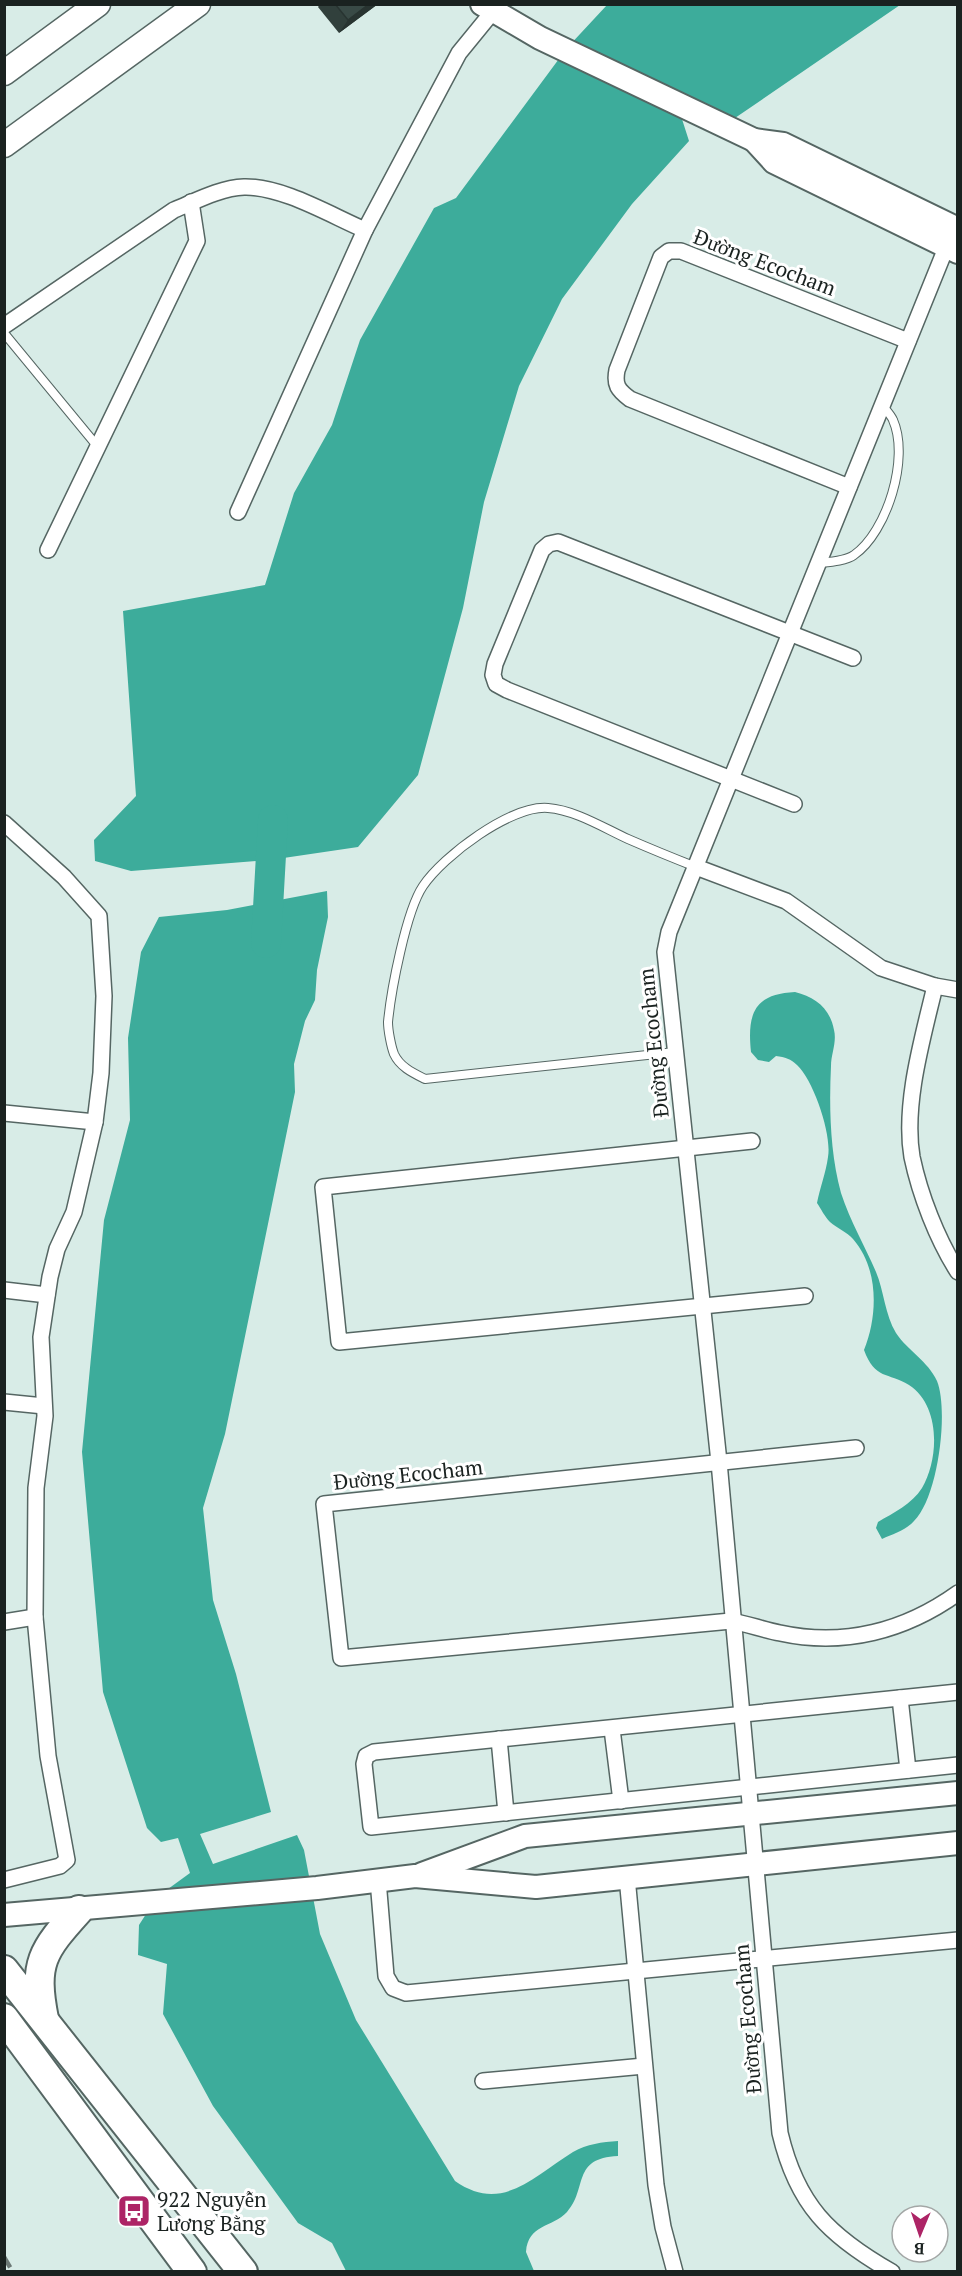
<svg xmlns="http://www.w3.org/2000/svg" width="962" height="2276" font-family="'PT Serif',serif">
	<rect width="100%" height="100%" fill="#d8ece7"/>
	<g fill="#3dac9b">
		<path d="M607,5H900L735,118L705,103L681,116L689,141L632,204L562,299L519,386L484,502L463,608L418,775L358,847L270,860L131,871L95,861L94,840L136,796L123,611L265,585L294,493L332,425L360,340L434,208L456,198L567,48Z"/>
		<path d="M327,891L328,917L317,970L315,1000L305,1021L294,1064L295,1092L225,1434L203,1508L213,1600L236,1674L271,1812L200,1834L213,1864L297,1835L304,1850L320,1934L356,2020L455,2181C502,2214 534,2176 573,2152C587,2144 602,2142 618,2141V2156C571,2158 588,2189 567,2212C552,2228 528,2224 526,2252L534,2271H346L332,2243L298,2223L213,2106L163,2014L167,1964L138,1955L139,1925L157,1897L190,1873L178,1838L161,1842L147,1828L103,1692L82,1452L104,1220L130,1120L128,1038L141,952L159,917L227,910Z"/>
		<path d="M795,992C815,997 830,1008 834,1030C837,1042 831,1054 831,1066C829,1107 830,1153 841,1193C850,1221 865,1246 876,1272C884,1291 885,1315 896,1333C908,1351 928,1361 937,1381C949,1411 938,1498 914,1521C906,1530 893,1534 882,1539L876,1528L878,1522C893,1513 912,1504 922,1488C939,1459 941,1406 909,1385C888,1372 875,1380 864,1350C878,1315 879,1269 853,1239C847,1232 837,1228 830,1222C825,1217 821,1209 817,1203C820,1188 826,1172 828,1157C832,1135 814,1081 797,1065C791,1059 785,1057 776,1056L769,1062L758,1060L751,1052C747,1014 754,994 795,992Z"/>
	</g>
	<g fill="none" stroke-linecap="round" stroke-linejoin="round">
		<path stroke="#3dac9b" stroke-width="5" d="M270,860L275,901"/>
		<path stroke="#3dac9b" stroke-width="30" d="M266,943L273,820"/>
		<g stroke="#556663" stroke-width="10">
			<g id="lane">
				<path d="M4,333L98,447"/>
				<path d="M819,563C829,562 846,561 854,555C887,532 910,458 893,420C891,415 886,410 882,405"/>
				<path d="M675,1052L425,1079C413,1073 400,1067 394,1054C391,1046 388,1030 388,1022C391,991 406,911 423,886C443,856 511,805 548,808C575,810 604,828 628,839C651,849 673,858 696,867"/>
			</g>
		</g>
		<g stroke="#556663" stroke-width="18">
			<g id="street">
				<path d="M4,326L174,210C196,201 220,188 244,187C282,186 330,215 365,230"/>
				<path d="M849,487L630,399C618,390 614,385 617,370L661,257L669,251H681L908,341"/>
				<path d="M238,512L365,230L459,53L499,4"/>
				<path d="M48,550L197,241L191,202"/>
				<path d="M794,804L507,690L496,684L493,675L495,664L542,550L549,544L558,542L853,658"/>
				<path d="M4,823L64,877L99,916L104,996L101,1073L95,1122L74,1212L57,1249L50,1277L41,1337L45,1416L36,1488L35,1617L48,1756L67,1860L60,1866L4,1880"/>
				<path d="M696,867L786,901L881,968L935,986L958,990"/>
				<path d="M935,986C923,1037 903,1104 912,1157C920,1195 937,1239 958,1272"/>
				<path d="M4,1113L95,1122"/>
				<path d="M752,1141L323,1187L339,1342L805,1296"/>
				<path d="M4,1290L47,1295"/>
				<path d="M4,1402L44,1406"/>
				<path d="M856,1448L324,1504L341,1658L731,1621C748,1624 764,1630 780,1633C844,1647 905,1631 958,1593"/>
				<path d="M4,1622L35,1617"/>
				<path d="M958,1692L374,1752L366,1756L364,1764L371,1827L958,1765"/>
				<path d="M900,1698L908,1770"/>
				<path d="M612,1729L621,1801"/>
				<path d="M499,1739L506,1813"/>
				<path d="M627,1877L656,2185L663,2227L675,2272"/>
				<path d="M378,1880L386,1976L393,1988L406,1993L958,1940"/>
				<path d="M483,2081L644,2066"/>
				<path d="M892,2272C829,2236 797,2205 780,2133L719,1462L665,952L669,932L950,238"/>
			</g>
		</g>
		<g stroke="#556663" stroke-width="26">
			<g id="secondary">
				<path d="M482,4L540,38L754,140L783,144L958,229"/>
				<path d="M754,140L774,162L958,252"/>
				<path d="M422,1874L525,1836L958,1793"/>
				<path d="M4,1915L317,1888L415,1876L536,1887L958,1843"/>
			</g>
		</g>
		<g stroke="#556663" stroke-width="27">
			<g id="primary">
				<path d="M4,73L98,4"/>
				<path d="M4,145L198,4"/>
			</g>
		</g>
		<g stroke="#556663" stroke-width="32">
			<g id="highway">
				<path d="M4,1970L243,2272"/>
				<path d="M4,2018L192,2272"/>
				<path d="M44,2019C33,1963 42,1951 79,1910"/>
			</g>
		</g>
		<use href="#lane" stroke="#fff" stroke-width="8"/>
		<use href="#street" stroke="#fff" stroke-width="15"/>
		<use href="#secondary" stroke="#fff" stroke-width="22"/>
		<use href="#primary" stroke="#fff" stroke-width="24"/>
		<use href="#highway" stroke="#fff" stroke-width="28"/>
		<path stroke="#6c7976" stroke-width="4.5" stroke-dasharray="12 6" stroke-linecap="butt" d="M4,2257L13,2272"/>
	</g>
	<path fill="#31403c" d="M320,4H378L339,33L318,7Z"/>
	<path fill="#283431" d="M369,4H378L339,33L348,20Z"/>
	<path fill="#394a46" stroke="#283431" stroke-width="1.5" d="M335,4H369L348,20Z"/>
	<defs>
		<g id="bus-square" transform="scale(1.725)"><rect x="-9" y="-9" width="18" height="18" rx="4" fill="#ad2466" stroke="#fff"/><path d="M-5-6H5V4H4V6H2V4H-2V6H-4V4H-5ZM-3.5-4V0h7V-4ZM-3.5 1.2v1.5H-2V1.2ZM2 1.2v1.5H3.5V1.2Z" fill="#fff"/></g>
	</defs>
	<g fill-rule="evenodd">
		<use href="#bus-square" x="134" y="2211"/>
	</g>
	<g text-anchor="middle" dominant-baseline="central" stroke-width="6" stroke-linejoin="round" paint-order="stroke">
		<g font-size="21" fill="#1a2220" stroke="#fff">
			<text transform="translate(765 262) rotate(21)">Đường Ecocham</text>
			<text transform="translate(653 1043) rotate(-96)">Đường Ecocham</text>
			<text transform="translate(408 1474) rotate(-6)">Đường Ecocham</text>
			<text transform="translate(747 2019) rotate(-95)">Đường Ecocham</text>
		</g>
		<g font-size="21" fill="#1a2220" stroke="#fff" text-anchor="start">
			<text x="157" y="2199">922 Nguyễn<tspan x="157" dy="24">Lương Bằng</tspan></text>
		</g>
	</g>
	<rect width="962" height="2276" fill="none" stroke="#1a2220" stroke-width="12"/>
	<g transform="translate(920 2234) rotate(182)"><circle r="28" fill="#ffffff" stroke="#a3a7a6" stroke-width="1.5"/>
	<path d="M0-4.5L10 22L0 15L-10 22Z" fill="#ad2466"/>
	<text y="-9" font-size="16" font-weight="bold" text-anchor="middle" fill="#1a2220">B</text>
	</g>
</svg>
